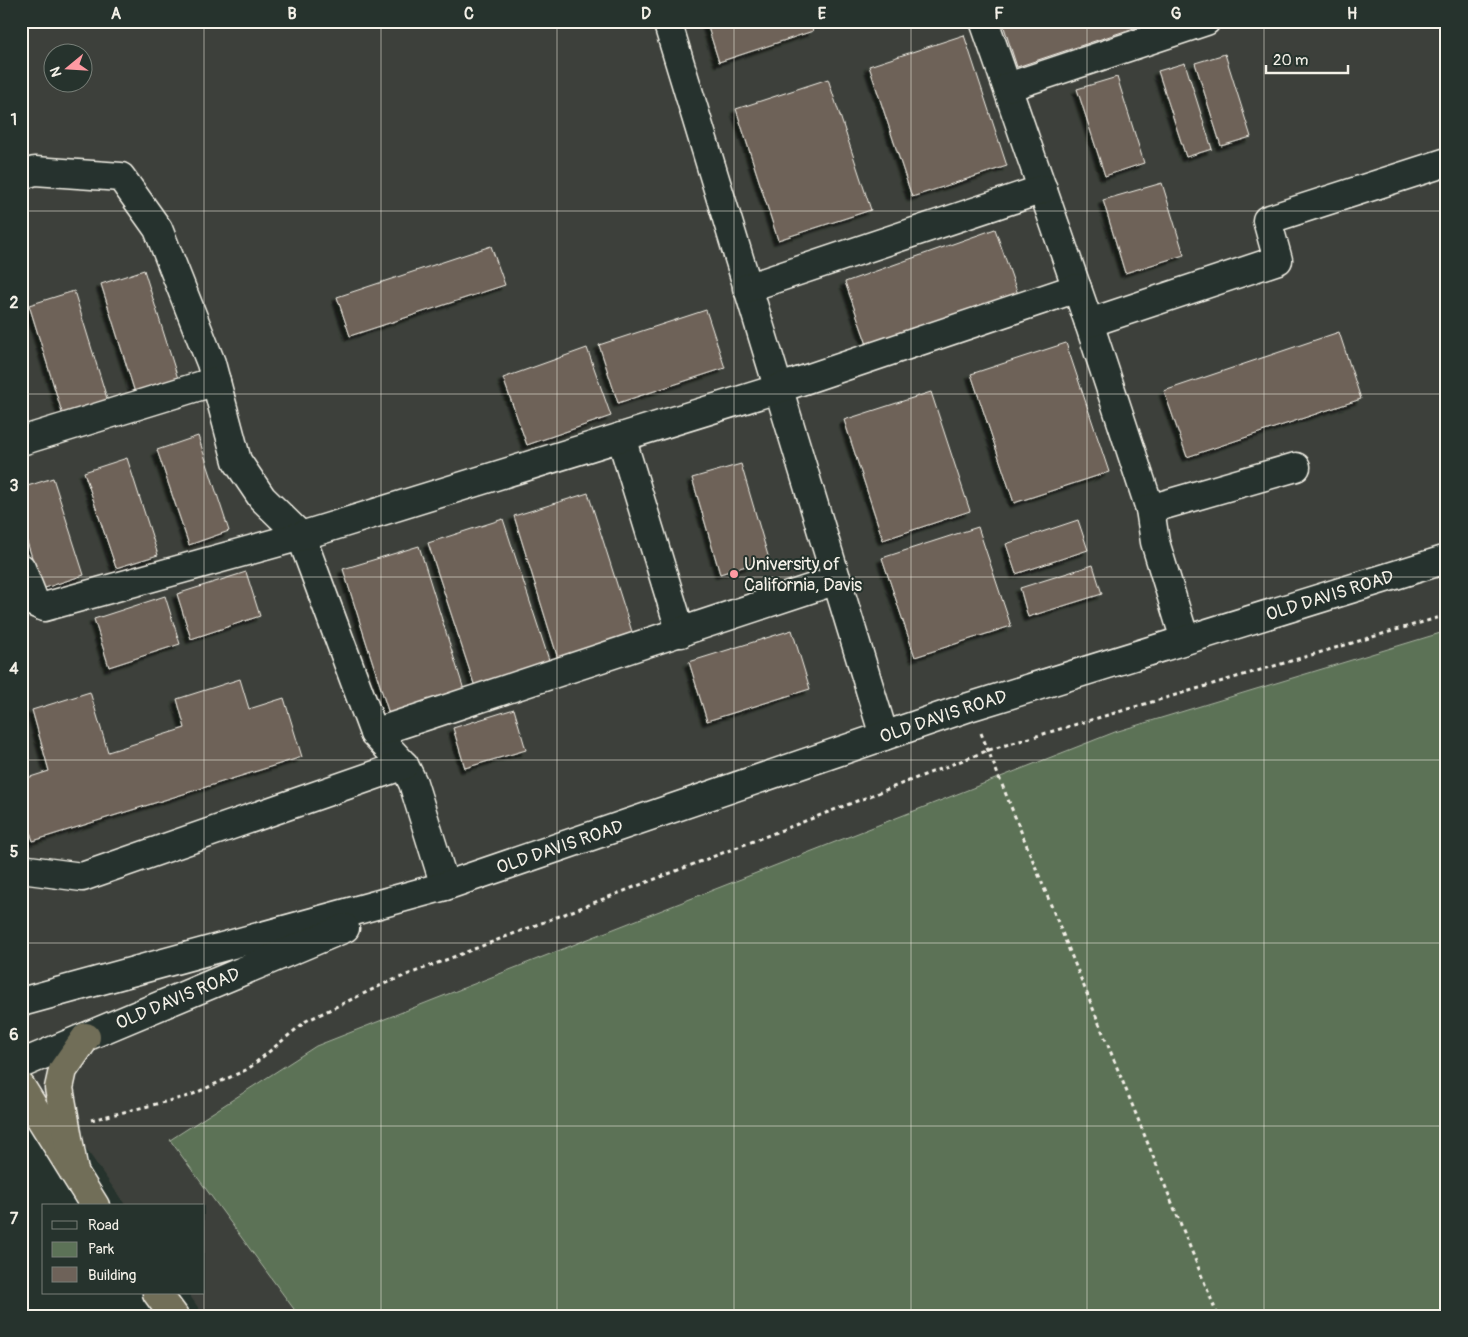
<svg xmlns="http://www.w3.org/2000/svg" width="1468" height="1337" font-family="Pangolin,sans-serif">
	<defs>
		<filter id="shadow"><feDropShadow dx="-4.5" dy="4.5" stdDeviation="1" flood-color="#0009"/></filter>
	</defs>
	<rect width="100%" height="100%" fill="#26332d"/>
	<filter id="ink" filterUnits="userSpaceOnUse"><feTurbulence type="fractalNoise" baseFrequency=".02" numOctaves="2"/><feDisplacementMap in="SourceGraphic" scale="10" xChannelSelector="R" yChannelSelector="G"/><feConvolveMatrix kernelMatrix="1 2 1 2 8 2 1 2 1" color-interpolation-filters="sRGB"/></filter>
	<g filter="url(#ink)">
		<path fill="#3c413a" fill-rule="evenodd" d="M21,21H1447V1316H204L188,1293H204V1206H126L84,1146L21,1066ZM52,52H82V82H52Z"/>
		<path fill="#5c7257" stroke="#a8b2a0" d="M1447,631V1316H299L170,1140L316,1046L1115,732Z"/>
		<g fill="#6e6259" stroke="#f4f1e8" filter="url(#shadow)">
			<path d="M706,21H810L813,31L719,62Z"/>
			<path d="M1002,21H1155L1017,67Z"/>
			<path d="M964,35L1007,166L912,197L869,66Z"/>
			<path d="M1225,54L1251,137L1221,146L1195,63Z"/>
			<path d="M1185,63L1212,149L1186,157L1158,71Z"/>
			<path d="M1117,77L1144,163L1105,176L1077,89Z"/>
			<path d="M828,79L871,210L778,240L736,109Z"/>
			<path d="M1162,183L1184,255L1125,273L1103,200Z"/>
			<path d="M995,229L1020,300L870,353L845,282Z"/>
			<path d="M491,246L505,285L350,336L337,297Z"/>
			<path d="M144,270L179,382L136,396L101,284Z"/>
			<path d="M74,291L109,405L64,419L29,305Z"/>
			<path d="M706,310L725,368L618,403L599,345Z"/>
			<path d="M1339,332L1361,399L1187,457L1164,391Z"/>
			<path d="M1066,343L1109,472L1014,503L971,374Z"/>
			<path d="M587,348L611,416L527,445L503,378Z"/>
			<path d="M931,392L970,511L883,540L844,420Z"/>
			<path d="M198,436L229,531L189,545L157,450Z"/>
			<path d="M127,458L158,555L116,568L84,472Z"/>
			<path d="M741,464L769,559L720,574L692,478Z"/>
			<path d="M53,478L84,575L42,589L21,523V488Z"/>
			<path d="M588,493L634,638L559,662L514,516Z"/>
			<path d="M503,519L550,663L475,687L428,543Z"/>
			<path d="M1078,520L1088,550L1016,574L1006,544Z"/>
			<path d="M978,527L1011,626L915,657L882,558Z"/>
			<path d="M419,546L464,690L389,714L343,569Z"/>
			<path d="M1093,565L1102,594L1028,617L1020,588Z"/>
			<path d="M246,572L260,616L191,639L177,594Z"/>
			<path d="M165,596L180,644L109,667L94,619Z"/>
			<path d="M792,630L810,689L707,721L689,662Z"/>
			<path d="M240,679L249,709L284,698L302,757L33,841L21,805V780L49,771L32,710L90,692L108,752L185,728L177,699Z"/>
			<path d="M514,709L526,750L465,768L453,728Z"/>
		</g>
		<g fill="none" stroke-linecap="round" stroke-linejoin="round">
			<g stroke="#f4f1e8" stroke-width="31">
				<g id="minor">
					<path d="M667,21L884,736"/>
					<path d="M984,21L1089,323L1150,509L1155,542L1185,640"/>
					<path d="M1008,87L1206,21"/>
					<path d="M21,175L35,171L121,177L158,229L211,363L237,461L262,498L301,536L374,733L404,765L413,783L445,886"/>
					<path d="M747,288L1043,189"/>
					<path d="M1089,323L1278,260L1267,220L1447,162"/>
					<path d="M621,437L681,633"/>
					<path d="M21,441L216,381"/>
					<path d="M1150,509L1296,467"/>
					<path d="M21,568L35,603L44,607L301,536L777,389L1077,288"/>
					<path d="M374,733L837,580"/>
					<path d="M21,869L82,877L404,765"/>
					<path id="s1" d="M21,1002L445,886L969,707L1447,559"/>
					<path id="s2" d="M21,1064L345,928"/>
				</g>
			</g>
			<g stroke="#f4f1e8" stroke-width="31">
				<g id="highway">
					<path d="M21,1087L95,1206"/>
					<path d="M74,1172L59,1088L63,1070L86,1037"/>
					<path d="M157,1293L174,1316"/>
				</g>
			</g>
			<g stroke="#f4f1e8" stroke-width="3" stroke-dasharray="4 4" stroke-linecap="butt">
				<path d="M981,733L1218,1316"/>
				<path d="M91,1120L189,1096L248,1069L306,1021L386,983L989,750L1447,615"/>
			</g>
			<use href="#minor" stroke="#26332d" stroke-width="28"/>
			<use href="#highway" stroke="#716e59" stroke-width="28"/>
		</g>
	</g>
	<path fill="none" stroke="#f4f1e8" stroke-width="1" stroke-opacity="0.55" d="M204,21V1316M381,21V1316M557,21V1316M734,21V1316M911,21V1316M1087,21V1316M1264,21V1316M21,211H1447M21,394H1447M21,577H1447M21,760H1447M21,943H1447M21,1126H1447"/>
	<circle fill="#ff9aa2" stroke="#26332d" stroke-width="2" cx="734" cy="574" r="5"/>
	<g text-anchor="middle" dominant-baseline="central" stroke-width="4" stroke-linejoin="round" paint-order="stroke">
		<g font-size="18" fill="#f4f1e8" stroke="#26332d" text-anchor="start">
			<text x="744" y="564">University of<tspan x="744" dy="21">California, Davis</tspan></text>
		</g>
		<g font-size="18" fill="#f4f1e8" stroke="#26332d">
			<text stroke="none"><textPath href="#s1" startOffset="1371">OLD DAVIS ROAD</textPath></text>
			<text stroke="none"><textPath href="#s1" startOffset="966">OLD DAVIS ROAD</textPath></text>
			<text stroke="none"><textPath href="#s1" startOffset="561">OLD DAVIS ROAD</textPath></text>
			<text stroke="none"><textPath href="#s2" startOffset="170">OLD DAVIS ROAD</textPath></text>
		</g>
	</g>
	<rect width="1468" height="1337" fill="none" stroke="#26332d" stroke-width="55"/>
	<rect x="42" y="1204" width="162" height="90" fill="#26332d" stroke="#787f78"/>
	<rect x="52" y="1221" width="25" height="8" fill="#26332d" stroke="#787f78"/>
	<text x="88" y="1230" font-size="15" fill="#f4f1e8">Road</text>
	<rect x="52" y="1242" width="25" height="15" fill="#5c7257" stroke="#787f78"/>
	<text x="88" y="1254" font-size="15" fill="#f4f1e8">Park</text>
	<rect x="52" y="1267" width="25" height="15" fill="#6e6259" stroke="#787f78"/>
	<text x="88" y="1280" font-size="15" fill="#f4f1e8">Building</text>
	<g transform="translate(68 68) rotate(252)"><circle r="24" fill="#26332d" stroke="#787f78"/>
	<path d="M0-4L9 19L0 12L-9 19Z" fill="#ff9aa2"/>
	<text y="-8" font-size="14" font-weight="bold" text-anchor="middle" fill="#f4f1e8">N</text>
	</g>
	<path d="M1266 65v8h82v-8" fill="none" stroke="#f4f1e8" stroke-width="2.5"/>
	<text x="1273" y="65" font-size="15" fill="#f4f1e8" stroke="#26332d" stroke-width="4" paint-order="stroke">20 m</text>
	<rect x="28" y="28" width="1412" height="1282" fill="none" stroke="#f4f1e8" stroke-width="2"/>
	<g font-size="16" text-anchor="middle" font-weight="bold" fill="#f4f1e8">
		<text x="116" y="19">A</text>
		<text x="292" y="19">B</text>
		<text x="469" y="19">C</text>
		<text x="646" y="19">D</text>
		<text x="822" y="19">E</text>
		<text x="999" y="19">F</text>
		<text x="1176" y="19">G</text>
		<text x="1352" y="19">H</text>
		<text x="14" y="125">1</text>
		<text x="14" y="308">2</text>
		<text x="14" y="491">3</text>
		<text x="14" y="674">4</text>
		<text x="14" y="857">5</text>
		<text x="14" y="1040">6</text>
		<text x="14" y="1224">7</text>
	</g>
</svg>
